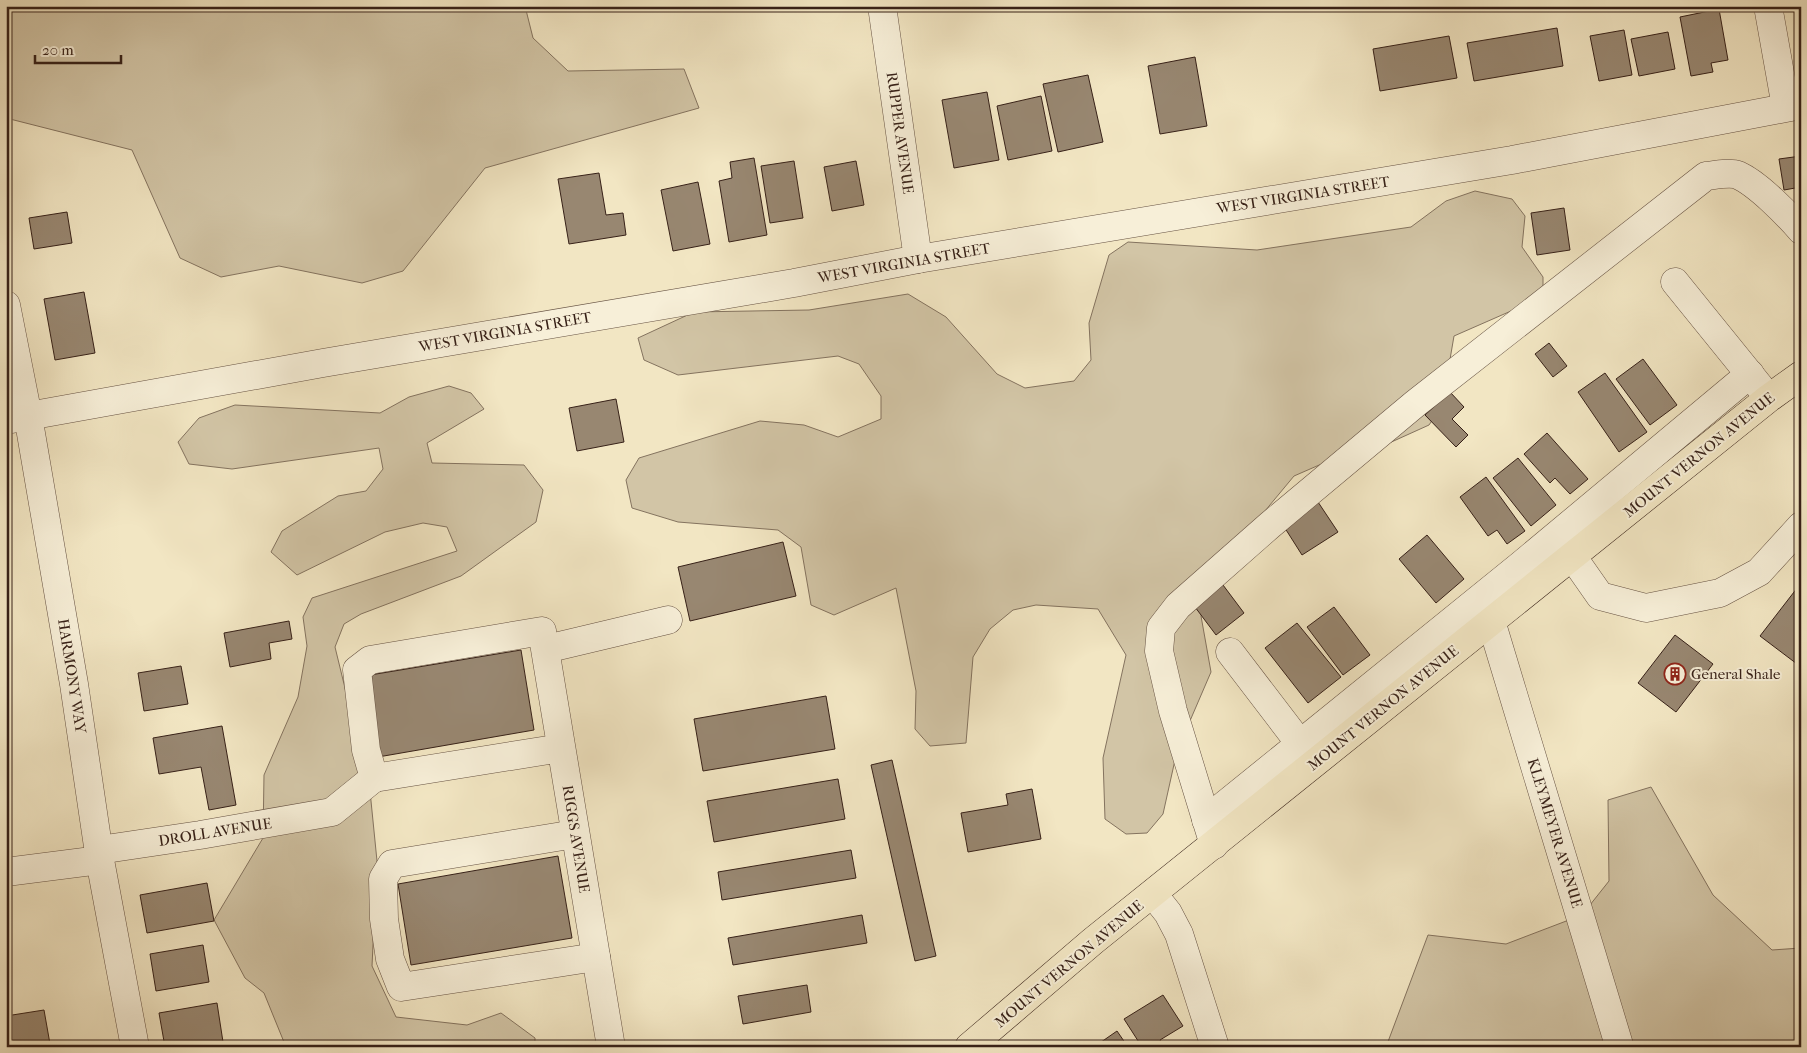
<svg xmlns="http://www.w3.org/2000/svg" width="1807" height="1053" font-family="'IM FELL French Canon',serif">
	<rect width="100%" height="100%" fill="#f2e6c3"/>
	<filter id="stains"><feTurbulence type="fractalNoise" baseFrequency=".004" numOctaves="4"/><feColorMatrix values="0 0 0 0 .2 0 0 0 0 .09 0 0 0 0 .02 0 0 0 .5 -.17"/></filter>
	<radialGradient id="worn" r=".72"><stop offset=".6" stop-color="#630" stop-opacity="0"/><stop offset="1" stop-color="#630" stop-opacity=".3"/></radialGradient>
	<g fill="#d2c5a6" stroke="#84735f">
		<path d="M6,6H525L533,38L568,71L684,69L699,108L485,168L403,271L362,283L279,266L221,277L180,258L132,150L6,118Z"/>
		<path d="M1475,191L1512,199L1525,216L1522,247L1543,277V297L1454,336L1442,406L1429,425L1356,458L1333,459L1294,476L1220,565L1201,616L1211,672L1177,751L1163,814L1147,833L1126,834L1105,819L1103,758L1126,655L1098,609L1036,605L1013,610L990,629L973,657L966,743L930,746L915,729L916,691L896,588L834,615L811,605L801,547L778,530L678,522L632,508L626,480L639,458L760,421L804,425L838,437L881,419V396L859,364L838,356L678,375L644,360L638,338L694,312L809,310L908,294L946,317L997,374L1025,388L1074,381L1091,360L1089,323L1109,255L1128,242L1257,250L1411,227L1446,201Z"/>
		<path d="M449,386L471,393L484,409L427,443L432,463L524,465L543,490L536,522L461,576L361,614L344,624L335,647L370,791L377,861L372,966L396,1017L467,1025L501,1013L535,1038V1047H286L264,993L245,978L214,920L263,838L264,775L298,697L307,646L303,617L312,598L457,551L447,527L423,523L385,532L297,575L271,552L282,531L338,496L366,491L383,469L379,448L232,469L189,464L178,442L199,418L235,405L380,413L409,397Z"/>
		<path d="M1651,787L1713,895L1772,950L1801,948V1047H1386L1428,935L1506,944L1582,915L1609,881L1608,800Z"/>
	</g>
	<g fill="#988771" stroke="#372118">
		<path d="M1719,9L1728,60L1711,63L1713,72L1691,76L1680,17Z"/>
		<path d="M1557,28L1563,66L1474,81L1467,43Z"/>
		<path d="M1624,30L1632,75L1599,81L1590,36Z"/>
		<path d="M1668,32L1675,69L1639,76L1631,39Z"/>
		<path d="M1449,36L1457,78L1380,91L1373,49Z"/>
		<path d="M1195,57L1207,126L1160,134L1148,66Z"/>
		<path d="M1088,75L1103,142L1058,152L1043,84Z"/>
		<path d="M987,92L999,160L954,168L942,100Z"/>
		<path d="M1041,96L1052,151L1008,160L997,106Z"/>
		<path d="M1801,156V187L1784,190L1779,159Z"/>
		<path d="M754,158L767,235L729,242L719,181L732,178L730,162Z"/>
		<path d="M794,161L803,218L770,223L761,166Z"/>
		<path d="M856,161L864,205L832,211L824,167Z"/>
		<path d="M599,173L606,215L623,213L626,235L569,244L558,179Z"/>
		<path d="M698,182L710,244L673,251L661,190Z"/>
		<path d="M1564,208L1570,250L1537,255L1531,213Z"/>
		<path d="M67,212L72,243L34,249L29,218Z"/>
		<path d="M84,292L95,353L55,360L44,299Z"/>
		<path d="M1549,343L1567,366L1553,377L1535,354Z"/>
		<path d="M1643,359L1677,405L1650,425L1616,379Z"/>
		<path d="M1605,373L1647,432L1619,452L1578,392Z"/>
		<path d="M1450,392L1464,407L1452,419L1468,435L1456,447L1425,415Z"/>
		<path d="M616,399L624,442L577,451L569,408Z"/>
		<path d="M1547,433L1588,479L1570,494L1555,478L1550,483L1524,454Z"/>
		<path d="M1518,458L1556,505L1531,526L1493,478Z"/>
		<path d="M1486,477L1525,531L1507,544L1497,530L1488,536L1460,497Z"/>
		<path d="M1318,502L1338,532L1302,555L1283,525Z"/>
		<path d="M1427,535L1464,579L1436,603L1399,559Z"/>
		<path d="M783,542L796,596L690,621L678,567Z"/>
		<path d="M1801,583V667L1760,636Z"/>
		<path d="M1223,585L1244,613L1216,635L1195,607Z"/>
		<path d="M1334,607L1370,655L1343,675L1307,627Z"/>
		<path d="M289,621L292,639L269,643L271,659L230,667L224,633Z"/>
		<path d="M1297,623L1341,677L1308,703L1265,648Z"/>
		<path d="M1675,635L1713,664L1676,712L1638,683Z"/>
		<path d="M521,650L534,730L378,757L364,676Z"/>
		<path d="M181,666L188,704L144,711L138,673Z"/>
		<path d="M826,696L835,749L703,771L694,719Z"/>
		<path d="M222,726L236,805L209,810L201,767L159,774L153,738Z"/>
		<path d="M892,760L936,956L915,961L871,765Z"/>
		<path d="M838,779L845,819L714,842L707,801Z"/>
		<path d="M1032,789L1041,839L968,852L961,813L1008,805L1006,794Z"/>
		<path d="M851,850L856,878L722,900L718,872Z"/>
		<path d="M558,856L572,938L411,965L398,884Z"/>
		<path d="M207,883L214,921L147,933L140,895Z"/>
		<path d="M862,915L867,943L733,965L728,938Z"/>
		<path d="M203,945L209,982L156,991L150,954Z"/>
		<path d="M807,985L811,1012L743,1024L738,996Z"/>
		<path d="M1163,995L1183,1026L1160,1040L1164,1047H1142L1124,1019Z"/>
		<path d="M217,1003L223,1042L193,1047H165L159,1013Z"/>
		<path d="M44,1010L50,1044L36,1047H9L6,1016Z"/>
		<path d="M1117,1031L1128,1047H1094Z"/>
	</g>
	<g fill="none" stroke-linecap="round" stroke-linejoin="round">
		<g stroke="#665243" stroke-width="29">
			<g id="minor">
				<path d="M882,6L918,259"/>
				<path d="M1768,6L1786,107"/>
				<path d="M1675,282L1760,387"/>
				<path d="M6,305L28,416L74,684L100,860L135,1047"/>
				<path d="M6,420L323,363L794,283L918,259L1512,160L1801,105"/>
				<path d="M1572,556L1600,596L1646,608L1720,593L1759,572L1801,526"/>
				<path d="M1491,621L1619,1045"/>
				<path d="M546,649L668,620"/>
				<path d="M1230,652L1311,758"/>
				<path d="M561,748L374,778L366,750L357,670L370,660L542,631L611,1047"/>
				<path d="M1206,820L1521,565L1750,374"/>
				<path d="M575,834L392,864L383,879L384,919L390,959L401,987L596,957"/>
				<path d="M1214,845L1173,711L1159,651L1161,628L1178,606L1270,525L1416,403L1706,176C1715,175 1730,172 1738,175C1758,184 1787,214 1801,230"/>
				<path d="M99,850L200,835L332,812L374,778"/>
				<path d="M6,872L100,860"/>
				<path d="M1153,894L1168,913L1179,934L1215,1047"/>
			</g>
		</g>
		<g stroke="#372118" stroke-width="29">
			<path id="major" d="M969,1047L1093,941L1769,398L1801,375"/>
		</g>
		<use href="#minor" stroke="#f7efd8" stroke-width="28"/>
		<use href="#major" stroke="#f2e6c3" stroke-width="28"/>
	</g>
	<defs>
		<g id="building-ring" transform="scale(1.125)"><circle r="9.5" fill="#f7efd8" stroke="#8f2418" stroke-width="1.5"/><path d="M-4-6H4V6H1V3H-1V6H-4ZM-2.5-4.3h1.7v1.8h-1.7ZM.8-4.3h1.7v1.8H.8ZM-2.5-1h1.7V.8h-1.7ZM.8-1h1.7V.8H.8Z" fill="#8f2418"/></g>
	</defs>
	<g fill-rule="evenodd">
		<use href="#building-ring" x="1675" y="674"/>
	</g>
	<g text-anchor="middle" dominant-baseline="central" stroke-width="4" stroke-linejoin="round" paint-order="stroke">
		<g font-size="15" fill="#372118" stroke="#f7efd8">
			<text transform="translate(900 133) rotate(82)">RUPPER AVENUE</text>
			<text transform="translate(1303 195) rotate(-9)">WEST VIRGINIA STREET</text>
			<text transform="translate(904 263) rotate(-10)">WEST VIRGINIA STREET</text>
			<text transform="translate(505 332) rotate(-10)">WEST VIRGINIA STREET</text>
			<text transform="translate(1699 455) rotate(-39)">MOUNT VERNON AVENUE</text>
			<text transform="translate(72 676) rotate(81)">HARMONY WAY</text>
			<text transform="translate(1383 708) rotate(-39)">MOUNT VERNON AVENUE</text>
			<text transform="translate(215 832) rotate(-9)">DROLL AVENUE</text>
			<text transform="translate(1555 833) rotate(73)">KLEYMEYER AVENUE</text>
			<text transform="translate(576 839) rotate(81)">RIGGS AVENUE</text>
			<text transform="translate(1069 964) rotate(-40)">MOUNT VERNON AVENUE</text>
		</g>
		<g font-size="15" fill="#372118" stroke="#f7efd8" text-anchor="start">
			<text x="1691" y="674">General Shale</text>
		</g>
	</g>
	<rect width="1807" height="1053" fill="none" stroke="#f2e6c3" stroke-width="25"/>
	<rect x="8" y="8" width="1792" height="1038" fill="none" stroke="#372118" stroke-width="2.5"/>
	<rect x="12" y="12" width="1782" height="1028" fill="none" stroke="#372118"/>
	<path d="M35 55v8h86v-8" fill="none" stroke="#372118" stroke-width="2.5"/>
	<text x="42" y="55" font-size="15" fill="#372118" stroke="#f7efd8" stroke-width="4" paint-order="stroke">20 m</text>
	<rect width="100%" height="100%" filter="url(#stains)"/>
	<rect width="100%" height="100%" fill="url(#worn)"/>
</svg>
